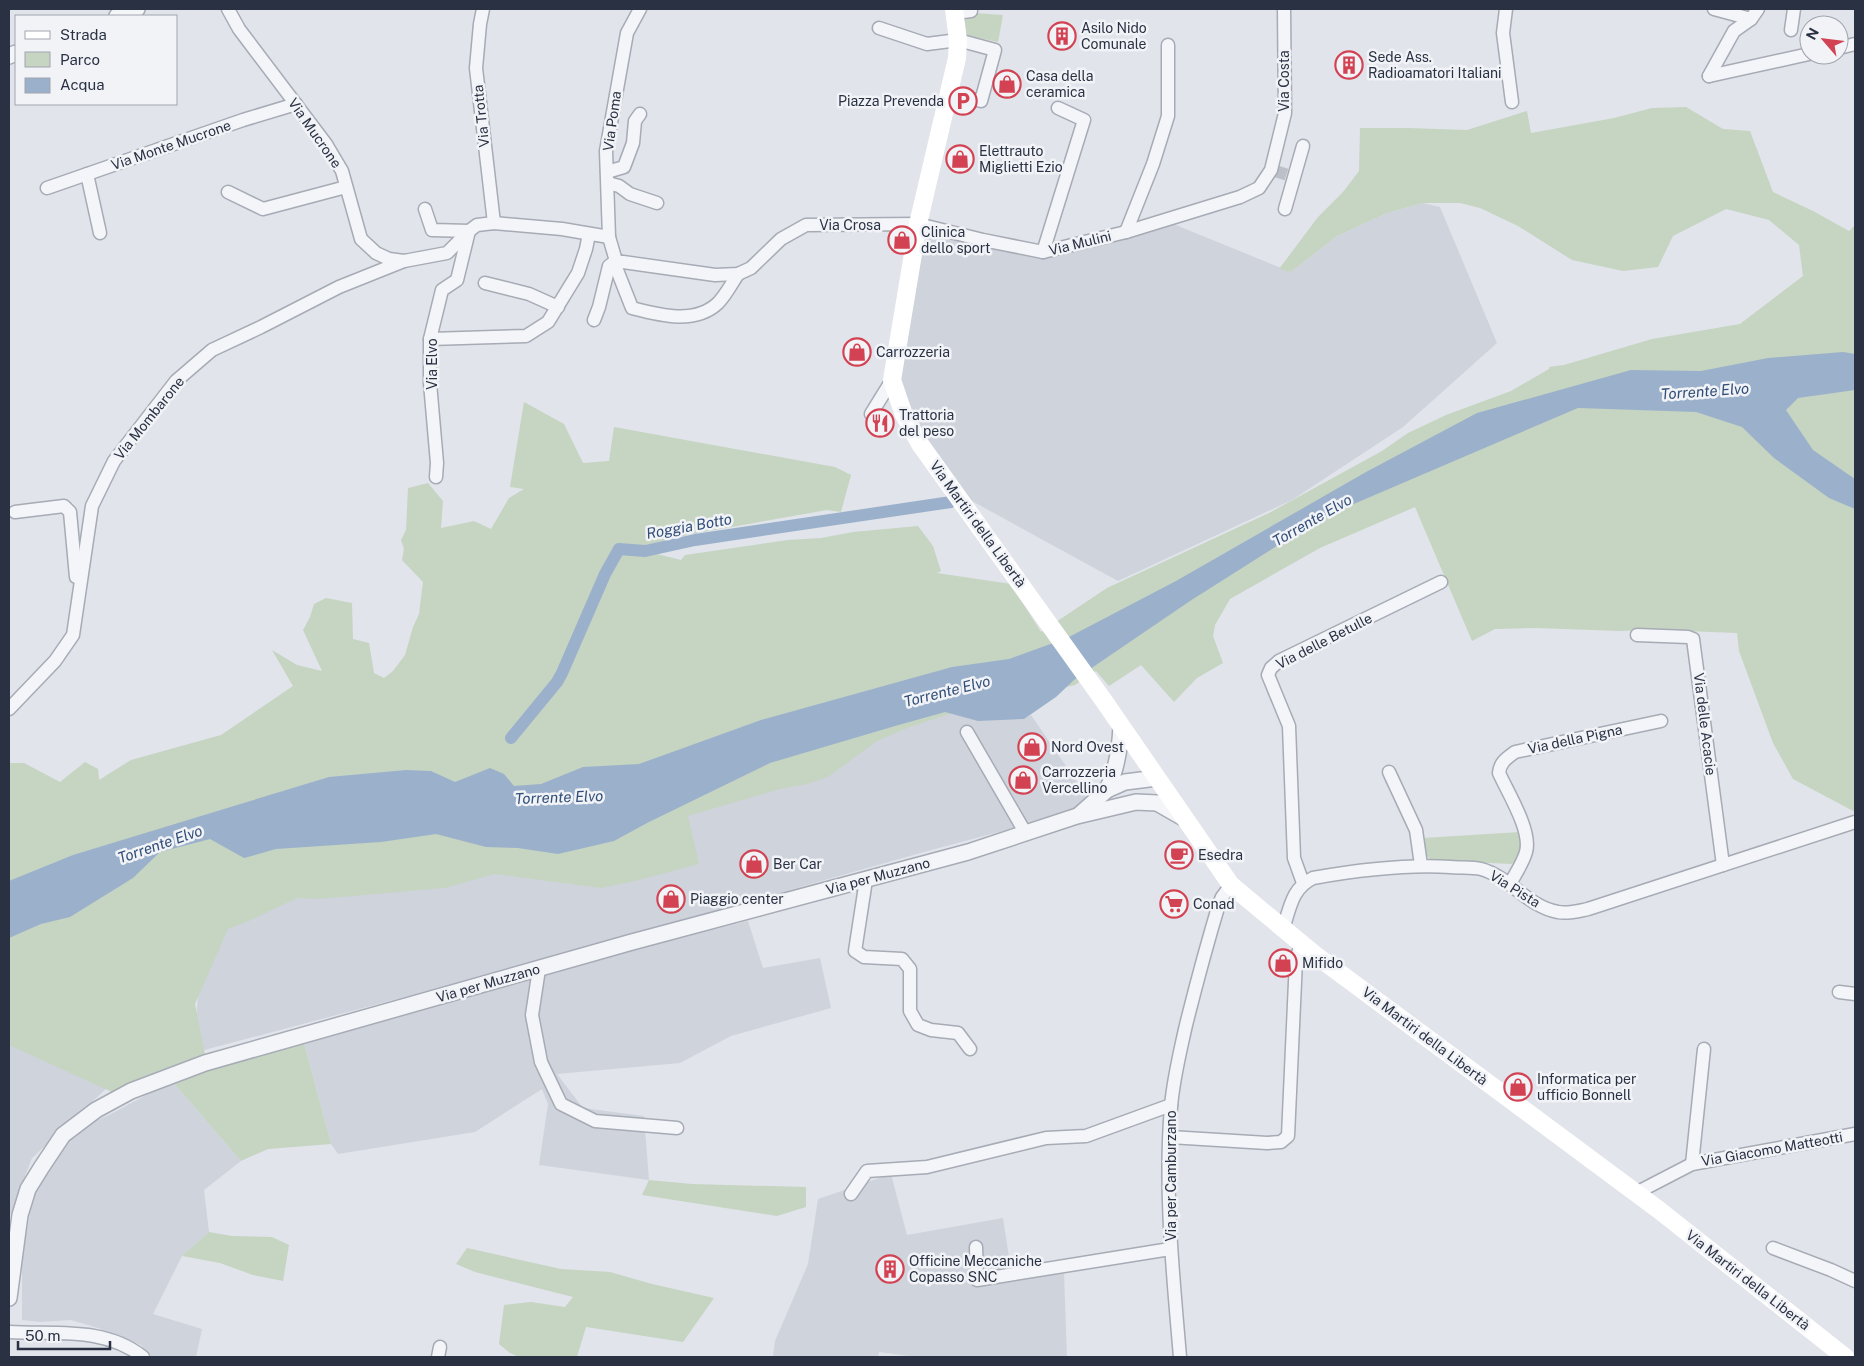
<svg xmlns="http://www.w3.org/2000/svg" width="1864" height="1366" font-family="'Public Sans',sans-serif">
	<rect width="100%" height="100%" fill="#e1e4ea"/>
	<g fill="#cfd3dc">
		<path d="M1423,203L1440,207L1497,343L1403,427L1292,500L1118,581L961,495L925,437L897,380L923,228L1042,255L1171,223L1291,272L1337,236L1387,213Z"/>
		<path d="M945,712L1023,719L1031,715L1081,788L1088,802L1051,818L924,852L495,973L197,1052L194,1043L199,984L222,911Z"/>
		<path d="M748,921L763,968L820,958L831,1008L731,1036L680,1063L557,1074L583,1108L644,1116L649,1180L539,1165L548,1104L542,1089L475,1132L338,1154L331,1144L304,1043L454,1002L662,942Z"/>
		<path d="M9,1036L110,1085L32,1158L9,1218Z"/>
		<path d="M172,1081L241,1161L204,1190L209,1232L182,1256L153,1314L202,1329L196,1357H151L141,1345L98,1328L71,1320L40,1322L22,1320V1259L34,1191L67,1141L89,1123L109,1115Z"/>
		<path d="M891,1174L907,1235L1003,1218L1012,1277L1064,1274L1067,1357H916L879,1352L878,1357H773L775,1341L808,1264L818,1199Z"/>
	</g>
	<g fill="#c6d4c2">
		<path d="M974,13L1003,15L998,42L965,35L963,15Z"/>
		<path d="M1686,107L1723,129L1750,131L1773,192L1813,211L1849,231L1855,225V812L1793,779L1773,743L1739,651L1737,633L1659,630L1619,631L1536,628L1495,629L1472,641L1415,507L1320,548L1230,599L1215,625L1213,636L1223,663L1197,678L1174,702L1141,665L1109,686L1096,671L1075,685L946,715L907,728L877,741L828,777L807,784L780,789L688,816L699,864L635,881L601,888L494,874L445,888L318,899L297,898L251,920L228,929L195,1004L205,1054L112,1092L9,1045V763H24L60,782L85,762L98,769L99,780L131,760L221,735L293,686L272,650L297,665L322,671L303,630L310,617L314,604L326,598L352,603L353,639L369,643L374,673L384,678L393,671L405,655L413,627L419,614L423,582L402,560L404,549L401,540L406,530L408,488L428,483L443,501L441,528L474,521L491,529L509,498L524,489L510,487L524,402L564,424L583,463L609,461L614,427L835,467L851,475L841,512L827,510L692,534L642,546L618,547L603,574L582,621H586L619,553L645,551L681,560L685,555L788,540L821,538L853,532L918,526L933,546L941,571L937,573L1011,584L1041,632L1107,588L1269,513L1382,451L1408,433L1446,415L1511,391L1549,369V367L1564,365L1652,339L1740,324L1803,276L1799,245L1769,220L1726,209L1673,236L1658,267L1623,271L1572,260L1518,226L1480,208L1460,203H1423L1387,213L1337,236L1291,272L1279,269L1318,217L1343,192L1359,171L1360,128H1409L1467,130L1527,111L1531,133L1614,118L1652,108Z"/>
		<path d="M1520,832L1522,851L1516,862L1511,864L1431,860L1426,855L1423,838Z"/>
		<path d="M304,1043L331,1144L268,1149L241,1161L172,1081Z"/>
		<path d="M649,1180L692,1184L806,1187V1207L777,1216L642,1195Z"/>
		<path d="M209,1232L232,1236L272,1237L289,1245L283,1281L253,1275L220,1263L182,1256Z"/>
		<path d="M467,1248L561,1269L610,1272L652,1284L714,1298L683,1342L586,1327L577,1357H519L510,1353L499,1344L504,1305L531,1302L565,1307L573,1297L475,1272L456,1264Z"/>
	</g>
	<path fill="#9bb1cb" d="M1843,352L1855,354V390L1798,398L1786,410L1813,450L1855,479V509L1829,498L1774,458L1742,427L1696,412L1578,408L1321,518L1190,601L1074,680L1056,697L1024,719L978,721L945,712L895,726L770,763L649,822L614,841L558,854L518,848L486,847L436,834L381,842L276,849L244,858L210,839L160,852L133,878L70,917L41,924L9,938V881L73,855L329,777L406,770L431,771L455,782L490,768L504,774L514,786L541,784L583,767L639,764L761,720L952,667L1009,659L1067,638L1176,581L1366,472L1477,413L1631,370L1701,371L1768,358Z"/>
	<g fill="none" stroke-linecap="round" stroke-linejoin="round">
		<path stroke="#9bb1cb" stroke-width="12" d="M511,738L557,682L562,673L605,574L619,549L645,551L695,540L951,502"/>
		<path stroke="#bcc0c9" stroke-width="12" stroke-dasharray="12 6" stroke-linecap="butt" d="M1275,171L1288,175"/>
		<g stroke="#a6abb5" stroke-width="15">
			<g id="minor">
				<path d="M228,9L239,29L326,144L342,171L361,239L376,253L389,259L404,261L447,253L469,231L477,225L494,223L562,229L609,237"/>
				<path d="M483,9L480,24L476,68L494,223"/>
				<path d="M640,9L627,33L606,151L609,237L616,261L715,275L738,274L751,268L781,239L806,225L918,224L983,240L1043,252L1126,232L1240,197L1259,188L1271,170L1285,113L1284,9"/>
				<path d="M1506,9L1503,33L1512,102"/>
				<path d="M1714,9L1751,19"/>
				<path d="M955,13L971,11V9"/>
				<path d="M879,28L927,44L958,40L995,50L981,101L948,94"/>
				<path d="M1791,30L1794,9"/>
				<path d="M1839,48L1855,44"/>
				<path d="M1709,76L1809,54"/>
				<path d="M1709,76L1734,31L1751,19L1758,9"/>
				<path d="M607,172L624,167L633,143L635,121L640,114"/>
				<path d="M87,174L100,233"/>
				<path d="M608,183L619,186L630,194L657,203"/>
				<path d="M47,188L243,120L296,104"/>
				<path d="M228,192L263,209L346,187"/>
				<path d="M425,209L432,230L469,231"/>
				<path d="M1285,209L1303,146"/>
				<path d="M1126,232L1153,164L1168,116V45"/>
				<path d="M1043,252L1084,120L1058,108"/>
				<path d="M616,261L617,270L632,308C659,315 695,325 718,303C726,295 732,283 738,274"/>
				<path d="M485,283L529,294L558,307"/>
				<path d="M594,320L599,307L609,266L616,261"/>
				<path d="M430,339L526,336L548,322L578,273L586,249L589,234"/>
				<path d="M871,414L892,380"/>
				<path d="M436,477L437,463L430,383V339L442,290L457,280L469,231"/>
				<path d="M15,512L64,506L70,512L76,577"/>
				<path d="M1637,635L1688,637L1693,639L1723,865"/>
				<path d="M9,709L55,661L73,635L92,506L114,461L176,381L212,350L261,327L339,287L404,261"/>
				<path d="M967,732L1025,832"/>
				<path d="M1389,772L1416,830L1421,865"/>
				<path d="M866,880L855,951L864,957L902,959L910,969V1011L918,1025L931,1030L958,1033L970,1049"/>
				<path d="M1303,883L1294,858L1289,726L1268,675L1271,668L1279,661L1441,582"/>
				<path d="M1510,884C1515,874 1523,863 1526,852C1532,831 1508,793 1499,773C1500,762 1507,758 1515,752L1661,721"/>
				<path d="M1283,929C1290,908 1292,888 1313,878C1358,870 1405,864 1451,867C1461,868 1472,867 1481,869C1510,877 1528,907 1558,912C1568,914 1578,911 1588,909L1855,822"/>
				<path d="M539,969L532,1015L541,1062L561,1104L595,1121L677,1128"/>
				<path d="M1839,992L1855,994"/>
				<path d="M1170,1137L1267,1143L1281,1142L1288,1136L1296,960L1301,944"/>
				<path d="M1692,1164L1704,1049"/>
				<path d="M1636,1193L1692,1164L1855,1134"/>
				<path d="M851,1194L867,1171L927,1167L1046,1138L1086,1136L1171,1105"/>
				<path d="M976,1247L977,1280L1170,1249"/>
				<path d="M1773,1248L1831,1270L1855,1281"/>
				<path d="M9,1332C55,1335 104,1326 143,1357"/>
				<path d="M438,1357L440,1347"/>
				<path d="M1180,1357C1173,1274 1164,1190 1171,1107C1173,1080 1180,1052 1186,1025C1196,985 1207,944 1219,904L1222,897L1231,885"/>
			</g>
		</g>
		<g stroke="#a6abb5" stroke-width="18">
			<g id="tertiary">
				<path d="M117,16L137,9"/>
				<path d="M9,56L16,53"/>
				<path d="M1107,790C1117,769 1120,749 1121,726"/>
				<path d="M1080,814L1107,790L1125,782L1157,778"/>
				<path d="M9,1298L20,1215L28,1189L41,1168L63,1135L96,1110L131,1091L205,1063L632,942L968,852L1077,816L1136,802L1157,803L1185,819"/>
			</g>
		</g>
		<use href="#minor" stroke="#f4f5f8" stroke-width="12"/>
		<use href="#tertiary" stroke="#f4f5f8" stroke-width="15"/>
		<path stroke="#fff" stroke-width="18" d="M954,9L958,40L957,58L918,224L892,380L904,415L920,444L1104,701L1231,885L1314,954L1659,1210L1845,1357"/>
	</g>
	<defs>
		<g id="building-ring" transform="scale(1.4375)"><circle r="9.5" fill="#f1f3f7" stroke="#d34252" stroke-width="1.5"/><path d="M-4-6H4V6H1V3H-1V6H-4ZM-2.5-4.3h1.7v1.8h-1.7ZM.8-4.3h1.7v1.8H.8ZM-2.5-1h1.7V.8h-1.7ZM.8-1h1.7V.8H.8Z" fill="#d34252"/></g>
		<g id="shop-ring" transform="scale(1.4375)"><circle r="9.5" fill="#f1f3f7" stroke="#d34252" stroke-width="1.5"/><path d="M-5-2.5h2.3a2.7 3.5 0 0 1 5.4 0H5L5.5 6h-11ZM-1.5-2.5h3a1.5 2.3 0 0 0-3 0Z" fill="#d34252"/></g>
		<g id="parking-ring" transform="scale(1.4375)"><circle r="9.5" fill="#f1f3f7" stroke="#d34252" stroke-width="1.5"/><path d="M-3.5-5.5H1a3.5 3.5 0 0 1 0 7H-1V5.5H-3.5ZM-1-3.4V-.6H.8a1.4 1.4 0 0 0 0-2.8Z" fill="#d34252"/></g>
		<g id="restaurant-ring" transform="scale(1.4375)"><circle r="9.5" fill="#f1f3f7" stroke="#d34252" stroke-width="1.5"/><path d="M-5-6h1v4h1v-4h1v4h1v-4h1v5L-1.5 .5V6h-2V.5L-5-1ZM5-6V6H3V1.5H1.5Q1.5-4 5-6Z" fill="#d34252"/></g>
		<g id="cafe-ring" transform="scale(1.4375)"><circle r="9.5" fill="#f1f3f7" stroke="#d34252" stroke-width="1.5"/><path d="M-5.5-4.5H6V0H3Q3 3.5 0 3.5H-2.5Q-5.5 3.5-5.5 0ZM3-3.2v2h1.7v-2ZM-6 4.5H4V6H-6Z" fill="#d34252"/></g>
		<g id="supermarket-ring" transform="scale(1.4375)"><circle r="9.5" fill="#f1f3f7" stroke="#d34252" stroke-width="1.5"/><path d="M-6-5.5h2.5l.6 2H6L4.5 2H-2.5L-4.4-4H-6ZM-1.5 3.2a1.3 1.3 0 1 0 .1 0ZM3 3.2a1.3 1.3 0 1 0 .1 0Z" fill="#d34252"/></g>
	</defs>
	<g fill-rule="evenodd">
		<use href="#building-ring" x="1062" y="36"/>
		<use href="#building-ring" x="1349" y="65"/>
		<use href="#shop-ring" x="1007" y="84"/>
		<use href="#parking-ring" x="963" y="101"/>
		<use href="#shop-ring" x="960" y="159"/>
		<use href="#shop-ring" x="902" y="240"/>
		<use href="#shop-ring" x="857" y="352"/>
		<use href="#restaurant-ring" x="880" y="423"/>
		<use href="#shop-ring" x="1032" y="747"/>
		<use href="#shop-ring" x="1023" y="780"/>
		<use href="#cafe-ring" x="1179" y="855"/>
		<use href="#shop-ring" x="754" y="864"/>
		<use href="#shop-ring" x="671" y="899"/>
		<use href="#supermarket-ring" x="1174" y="904"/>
		<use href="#shop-ring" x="1283" y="963"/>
		<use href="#shop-ring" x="1518" y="1087"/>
		<use href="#building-ring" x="890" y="1269"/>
	</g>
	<g text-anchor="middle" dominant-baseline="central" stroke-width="5" stroke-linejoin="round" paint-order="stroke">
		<g font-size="14" fill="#293143" stroke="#f1f3f7" text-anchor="start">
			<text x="1081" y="28">Asilo Nido<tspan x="1081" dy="16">Comunale</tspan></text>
			<text x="1368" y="57">Sede Ass.<tspan x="1368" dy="16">Radioamatori Italiani</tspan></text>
			<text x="1026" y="76">Casa della<tspan x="1026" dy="16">ceramica</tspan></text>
			<text x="944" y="101" text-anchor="end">Piazza Prevenda</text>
			<text x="979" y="151">Elettrauto<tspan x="979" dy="16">Miglietti Ezio</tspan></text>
			<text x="921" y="232">Clinica<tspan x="921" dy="16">dello sport</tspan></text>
			<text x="876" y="352">Carrozzeria</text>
			<text x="899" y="415">Trattoria<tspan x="899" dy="16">del peso</tspan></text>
			<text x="1051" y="747">Nord Ovest</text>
			<text x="1042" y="772">Carrozzeria<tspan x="1042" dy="16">Vercellino</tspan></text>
			<text x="1198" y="855">Esedra</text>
			<text x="773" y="864">Ber Car</text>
			<text x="690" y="899">Piaggio center</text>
			<text x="1193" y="904">Conad</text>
			<text x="1302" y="963">Mifido</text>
			<text x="1537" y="1079">Informatica per<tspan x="1537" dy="16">ufficio Bonnell</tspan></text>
			<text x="909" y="1261">Officine Meccaniche<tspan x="909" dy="16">Copasso SNC</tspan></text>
		</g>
		<g font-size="14" fill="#293143" stroke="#f1f3f7">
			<text transform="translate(1284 81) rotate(-90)">Via Costa</text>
			<text transform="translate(481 116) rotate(-96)">Via Trotta</text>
			<text transform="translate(612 121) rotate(-82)">Via Poma</text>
			<text transform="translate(315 133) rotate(55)">Via Mucrone</text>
			<text transform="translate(171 145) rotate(-19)">Via Monte Mucrone</text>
			<text x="850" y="225">Via Crosa</text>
			<text transform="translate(1080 243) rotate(-14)">Via Mulini</text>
			<text transform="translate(432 364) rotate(-90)">Via Elvo</text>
			<text transform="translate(149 418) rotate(-51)">Via Mombarone</text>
			<text transform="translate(978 524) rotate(54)">Via Martiri della Libertà</text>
			<text transform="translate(1324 641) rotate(-27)">Via delle Betulle</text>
			<text transform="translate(1705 724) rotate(83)">Via delle Acacie</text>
			<text transform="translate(1575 739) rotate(-12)">Via della Pigna</text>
			<text transform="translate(878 876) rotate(-15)">Via per Muzzano</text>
			<text transform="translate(1515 889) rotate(32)">Via Pista</text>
			<text transform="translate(488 983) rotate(-16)">Via per Muzzano</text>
			<text transform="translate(1425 1036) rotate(37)">Via Martiri della Libertà</text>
			<text transform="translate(1772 1149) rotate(-10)">Via Giacomo Matteotti</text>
			<text transform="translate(1171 1176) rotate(-90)">Via per Camburzano</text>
			<text transform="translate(1748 1280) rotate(38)">Via Martiri della Libertà</text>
		</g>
		<g font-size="15" font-style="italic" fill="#314e78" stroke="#f1f3f7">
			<text transform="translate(1705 391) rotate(-4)">Torrente Elvo</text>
			<text transform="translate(1312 520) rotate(-30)">Torrente Elvo</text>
			<text transform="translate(689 526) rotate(-10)">Roggia Botto</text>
			<text transform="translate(947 691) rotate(-14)">Torrente Elvo</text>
			<text transform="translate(559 797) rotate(-2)">Torrente Elvo</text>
			<text transform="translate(160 844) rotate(-19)">Torrente Elvo</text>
		</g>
	</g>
	<rect width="1864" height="1366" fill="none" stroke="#293143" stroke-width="20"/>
	<rect x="15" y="15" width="162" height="90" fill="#f1f3f7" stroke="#a1a5af"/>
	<rect x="25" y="31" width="25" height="8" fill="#ffffff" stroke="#a1a5af"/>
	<text x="60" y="40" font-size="15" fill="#293143">Strada</text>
	<rect x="25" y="52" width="25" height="15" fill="#c6d4c2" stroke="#a1a5af"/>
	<text x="60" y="65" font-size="15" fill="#293143">Parco</text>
	<rect x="25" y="78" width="25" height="15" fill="#9bb1cb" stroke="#a1a5af"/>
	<text x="60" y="90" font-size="15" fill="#293143">Acqua</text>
	<g transform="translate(1824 40) rotate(298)"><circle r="24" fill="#f1f3f7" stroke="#a1a5af"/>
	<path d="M0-4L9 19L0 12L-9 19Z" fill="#d34252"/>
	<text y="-8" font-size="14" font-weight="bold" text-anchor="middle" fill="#293143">N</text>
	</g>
	<path d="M18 1341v8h92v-8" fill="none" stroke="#293143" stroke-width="2.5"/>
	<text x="25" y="1341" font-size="15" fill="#293143" stroke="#f1f3f7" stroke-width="4" paint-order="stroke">50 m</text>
</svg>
